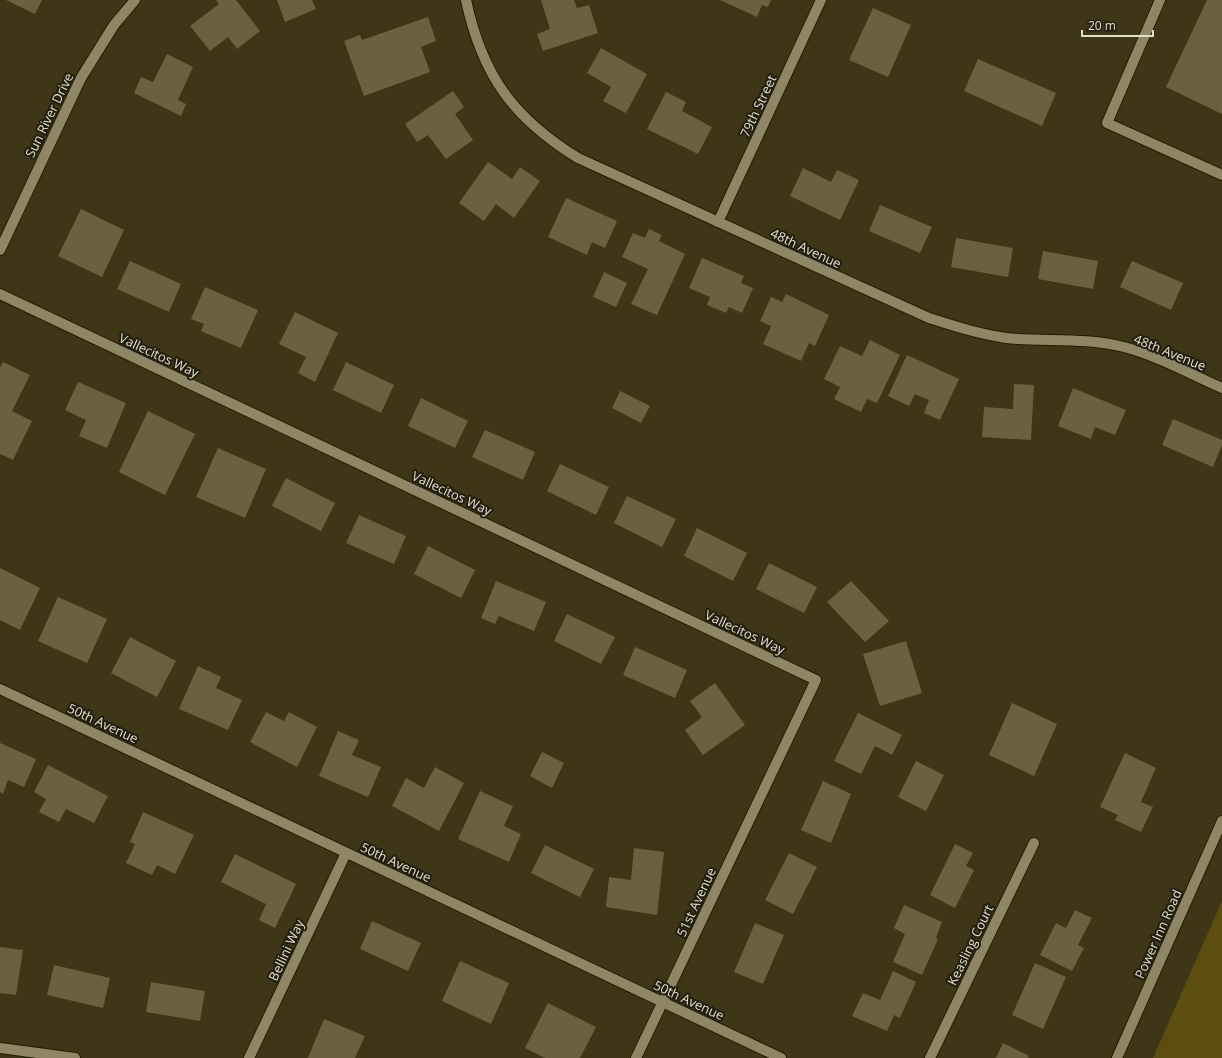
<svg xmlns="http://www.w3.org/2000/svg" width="1222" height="1058" font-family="'Open Sans',sans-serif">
	<rect width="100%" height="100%" fill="#3e3617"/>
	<path fill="#5c4e0e" d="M1222,901V1058H1153Z"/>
	<g fill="#696140">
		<path d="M6,0H42L35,14Z"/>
		<path d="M216,0H236L260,31L237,49L228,37L210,51L190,26L219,4Z"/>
		<path d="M277,0H312L316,9L285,22Z"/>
		<path d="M541,0H574L577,8L589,5L598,33L543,51L537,34L550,29Z"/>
		<path d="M720,0H771L768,7L762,5L757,17Z"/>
		<path d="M1207,0H1222V114L1166,87Z"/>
		<path d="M873,8L911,25L888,77L849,60Z"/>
		<path d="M428,17L436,41L421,47L430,72L364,96L344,41L360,35L362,40Z"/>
		<path d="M601,48L647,74L626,113L603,101L611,87L587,73Z"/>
		<path d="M167,54L193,67L178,100L186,104L181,116L134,93L141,77L153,82Z"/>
		<path d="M978,59L1056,93L1042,126L964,91Z"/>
		<path d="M453,91L464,107L455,114L473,140L446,159L428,135L417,142L405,124Z"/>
		<path d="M666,92L686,102L682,111L712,127L698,154L647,129Z"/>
		<path d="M488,162L512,179L520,167L540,181L514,218L496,204L484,221L459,203Z"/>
		<path d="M803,168L831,182L837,170L859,180L840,220L790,196Z"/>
		<path d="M566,198L617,221L605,248L592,242L587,255L548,237Z"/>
		<path d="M880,205L932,227L920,253L869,231Z"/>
		<path d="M81,209L124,230L102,277L58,256Z"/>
		<path d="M649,229L662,235L659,241L685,254L657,315L631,304L648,269L622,257L633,233L645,238Z"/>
		<path d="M956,238L1013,248L1008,277L951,267Z"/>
		<path d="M1043,251L1098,261L1093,289L1038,279Z"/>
		<path d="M702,258L744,276L741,283L753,288L742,313L729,307L726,313L707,305L710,297L689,288Z"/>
		<path d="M130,261L181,284L169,312L117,289Z"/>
		<path d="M1132,261L1183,283L1171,310L1120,287Z"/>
		<path d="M604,272L627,283L616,307L593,297Z"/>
		<path d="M205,287L258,310L241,348L201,331L204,324L191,319Z"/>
		<path d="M786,294L829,315L815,346L809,343L801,361L763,344L771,326L760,321L771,297L782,302Z"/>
		<path d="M295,312L338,333L315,382L298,373L306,357L279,344Z"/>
		<path d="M870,340L900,355L877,403L867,399L861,412L834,399L840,387L824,379L840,346L862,356Z"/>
		<path d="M907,355L959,379L940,420L924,413L929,400L915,394L909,406L888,396Z"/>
		<path d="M3,362L30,375L12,411L32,421L13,460L0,454V368Z"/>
		<path d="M346,362L394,385L381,413L333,390Z"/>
		<path d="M78,382L126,403L107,448L79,436L86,420L65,410Z"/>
		<path d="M1014,384L1034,385L1031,440L982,437L984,407L1013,409Z"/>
		<path d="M1073,388L1126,410L1115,435L1095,427L1091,439L1058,426Z"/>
		<path d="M620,391L650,406L641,423L612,408Z"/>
		<path d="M421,398L468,421L455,448L408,426Z"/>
		<path d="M148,411L195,434L165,495L119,472Z"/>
		<path d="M1173,419L1222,440V445L1213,467L1162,445Z"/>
		<path d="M485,430L535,452L523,480L472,457Z"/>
		<path d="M218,448L266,469L245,518L196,497Z"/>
		<path d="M560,464L609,487L596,515L547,491Z"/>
		<path d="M286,478L335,503L321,531L272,506Z"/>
		<path d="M627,496L676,519L662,547L614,523Z"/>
		<path d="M359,515L406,536L394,564L346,543Z"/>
		<path d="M697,528L747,553L733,581L684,556Z"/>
		<path d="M428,546L475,570L461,598L414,574Z"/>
		<path d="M769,563L817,587L804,613L756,589Z"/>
		<path d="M0,568L40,588L20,630L0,620Z"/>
		<path d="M496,581L546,602L534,631L499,616L495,624L481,618Z"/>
		<path d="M851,581L889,621L865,642L827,602Z"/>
		<path d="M58,597L107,619L87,663L38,641Z"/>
		<path d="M567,614L615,637L601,664L554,641Z"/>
		<path d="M130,637L176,661L157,697L111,673Z"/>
		<path d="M906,641L922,693L880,706L863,654Z"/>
		<path d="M635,647L687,670L675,698L623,675Z"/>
		<path d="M198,666L221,677L216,688L242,700L228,730L179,709Z"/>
		<path d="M715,683L745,725L703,755L685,730L702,717L690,701Z"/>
		<path d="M1012,703L1057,724L1034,776L989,755Z"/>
		<path d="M266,712L284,721L289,712L317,727L297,767L250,742Z"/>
		<path d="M858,713L902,735L892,755L875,746L861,774L834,761Z"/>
		<path d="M338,731L359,740L352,755L381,767L368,797L319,776Z"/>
		<path d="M0,743L36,759L24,787L8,780L3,794L0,792Z"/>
		<path d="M542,752L564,763L552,788L530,776Z"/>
		<path d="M1125,753L1156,768L1141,802L1153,807L1141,832L1115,820L1118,815L1100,807Z"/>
		<path d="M916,761L944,775L926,811L898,797Z"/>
		<path d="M48,765L108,796L94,823L66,809L59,822L39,812L46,799L34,792Z"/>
		<path d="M435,767L464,783L439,831L392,806L406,778L424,788Z"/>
		<path d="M823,781L851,794L831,843L801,830Z"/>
		<path d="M480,791L513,806L504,826L521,834L509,862L458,839Z"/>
		<path d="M143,812L194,835L175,874L157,865L152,875L126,863L135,844L130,842Z"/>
		<path d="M955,844L973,853L966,866L974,870L955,908L930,895Z"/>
		<path d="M545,845L594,869L580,897L531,873Z"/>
		<path d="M634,848L664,852L657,915L606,907L609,877L631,880Z"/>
		<path d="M789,853L817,867L793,914L765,900Z"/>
		<path d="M235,854L296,884L275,928L259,920L266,904L221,882Z"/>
		<path d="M904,905L942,922L936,938L938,939L922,975L893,962L905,934L894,928Z"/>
		<path d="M1075,910L1092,918L1078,945L1084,948L1072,971L1040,955L1056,923L1066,928Z"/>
		<path d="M372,921L421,943L408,971L360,949Z"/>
		<path d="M755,923L784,935L763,984L734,972Z"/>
		<path d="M0,947L23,950L16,995L0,993Z"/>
		<path d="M460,961L509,983L491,1024L442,1001Z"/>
		<path d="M1035,963L1066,977L1043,1029L1012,1015Z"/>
		<path d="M54,965L110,978L103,1008L47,995Z"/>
		<path d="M893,971L916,982L900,1018L894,1015L887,1031L852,1016L863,993L880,1000Z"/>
		<path d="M151,982L205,991L200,1021L146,1012Z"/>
		<path d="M548,1003L596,1027L580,1058H545L525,1048Z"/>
		<path d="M324,1019L365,1036L355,1058H308Z"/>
		<path d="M1003,1043L1029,1056L1028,1058H996Z"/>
	</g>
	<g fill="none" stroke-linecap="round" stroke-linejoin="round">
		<g stroke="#251d00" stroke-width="12">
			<path id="lane" d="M1160,0L1107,123L1222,175"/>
		</g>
		<g stroke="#251d00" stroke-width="12">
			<g id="street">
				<path d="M466,0C482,75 513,118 578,158L929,318C954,326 979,334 1006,338C1045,342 1085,337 1124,347C1158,356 1190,374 1222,388"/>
				<path d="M718,222L821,0"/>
				<path d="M0,250L81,78L114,25L135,0"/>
				<path d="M0,294L816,680L636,1058"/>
				<path d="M0,689L781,1058"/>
				<path d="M0,1048L75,1058"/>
				<path d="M249,1058L346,853"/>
				<path d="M930,1058L1034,843"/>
			</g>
		</g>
		<g stroke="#251d00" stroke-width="12">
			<path id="secondary" d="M1117,1058L1222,821"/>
		</g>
		<use href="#lane" stroke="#8e8664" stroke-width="10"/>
		<use href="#street" stroke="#8e8664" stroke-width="10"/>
		<use href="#secondary" stroke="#8e8664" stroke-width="10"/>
	</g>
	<g text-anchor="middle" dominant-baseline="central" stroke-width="4" stroke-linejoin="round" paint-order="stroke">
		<g font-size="13" fill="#e4dfcd" stroke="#211e10">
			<text transform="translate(758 106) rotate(-65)">79th Street</text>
			<text transform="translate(49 115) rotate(-64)">Sun River Drive</text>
			<text transform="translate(806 248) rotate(25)">48th Avenue</text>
			<text transform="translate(1170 352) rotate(22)">48th Avenue</text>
			<text transform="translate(159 355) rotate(25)">Vallecitos Way</text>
			<text transform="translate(452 493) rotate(25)">Vallecitos Way</text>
			<text transform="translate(745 632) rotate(25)">Vallecitos Way</text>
			<text transform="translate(103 723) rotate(25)">50th Avenue</text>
			<text transform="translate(396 862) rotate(25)">50th Avenue</text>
			<text transform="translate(696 902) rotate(-65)">51st Avenue</text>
			<text transform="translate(1158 934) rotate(-66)">Power Inn Road</text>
			<text transform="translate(970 945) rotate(-64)">Keasling Court</text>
			<text transform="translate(286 950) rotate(-65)">Bellini Way</text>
			<text transform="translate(689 1000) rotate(25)">50th Avenue</text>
		</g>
	</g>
	<path d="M1082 30v6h71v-6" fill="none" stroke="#e4dfcd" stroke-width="2"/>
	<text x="1088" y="30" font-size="12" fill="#e4dfcd" stroke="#211e10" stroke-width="3" paint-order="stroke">20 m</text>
</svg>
